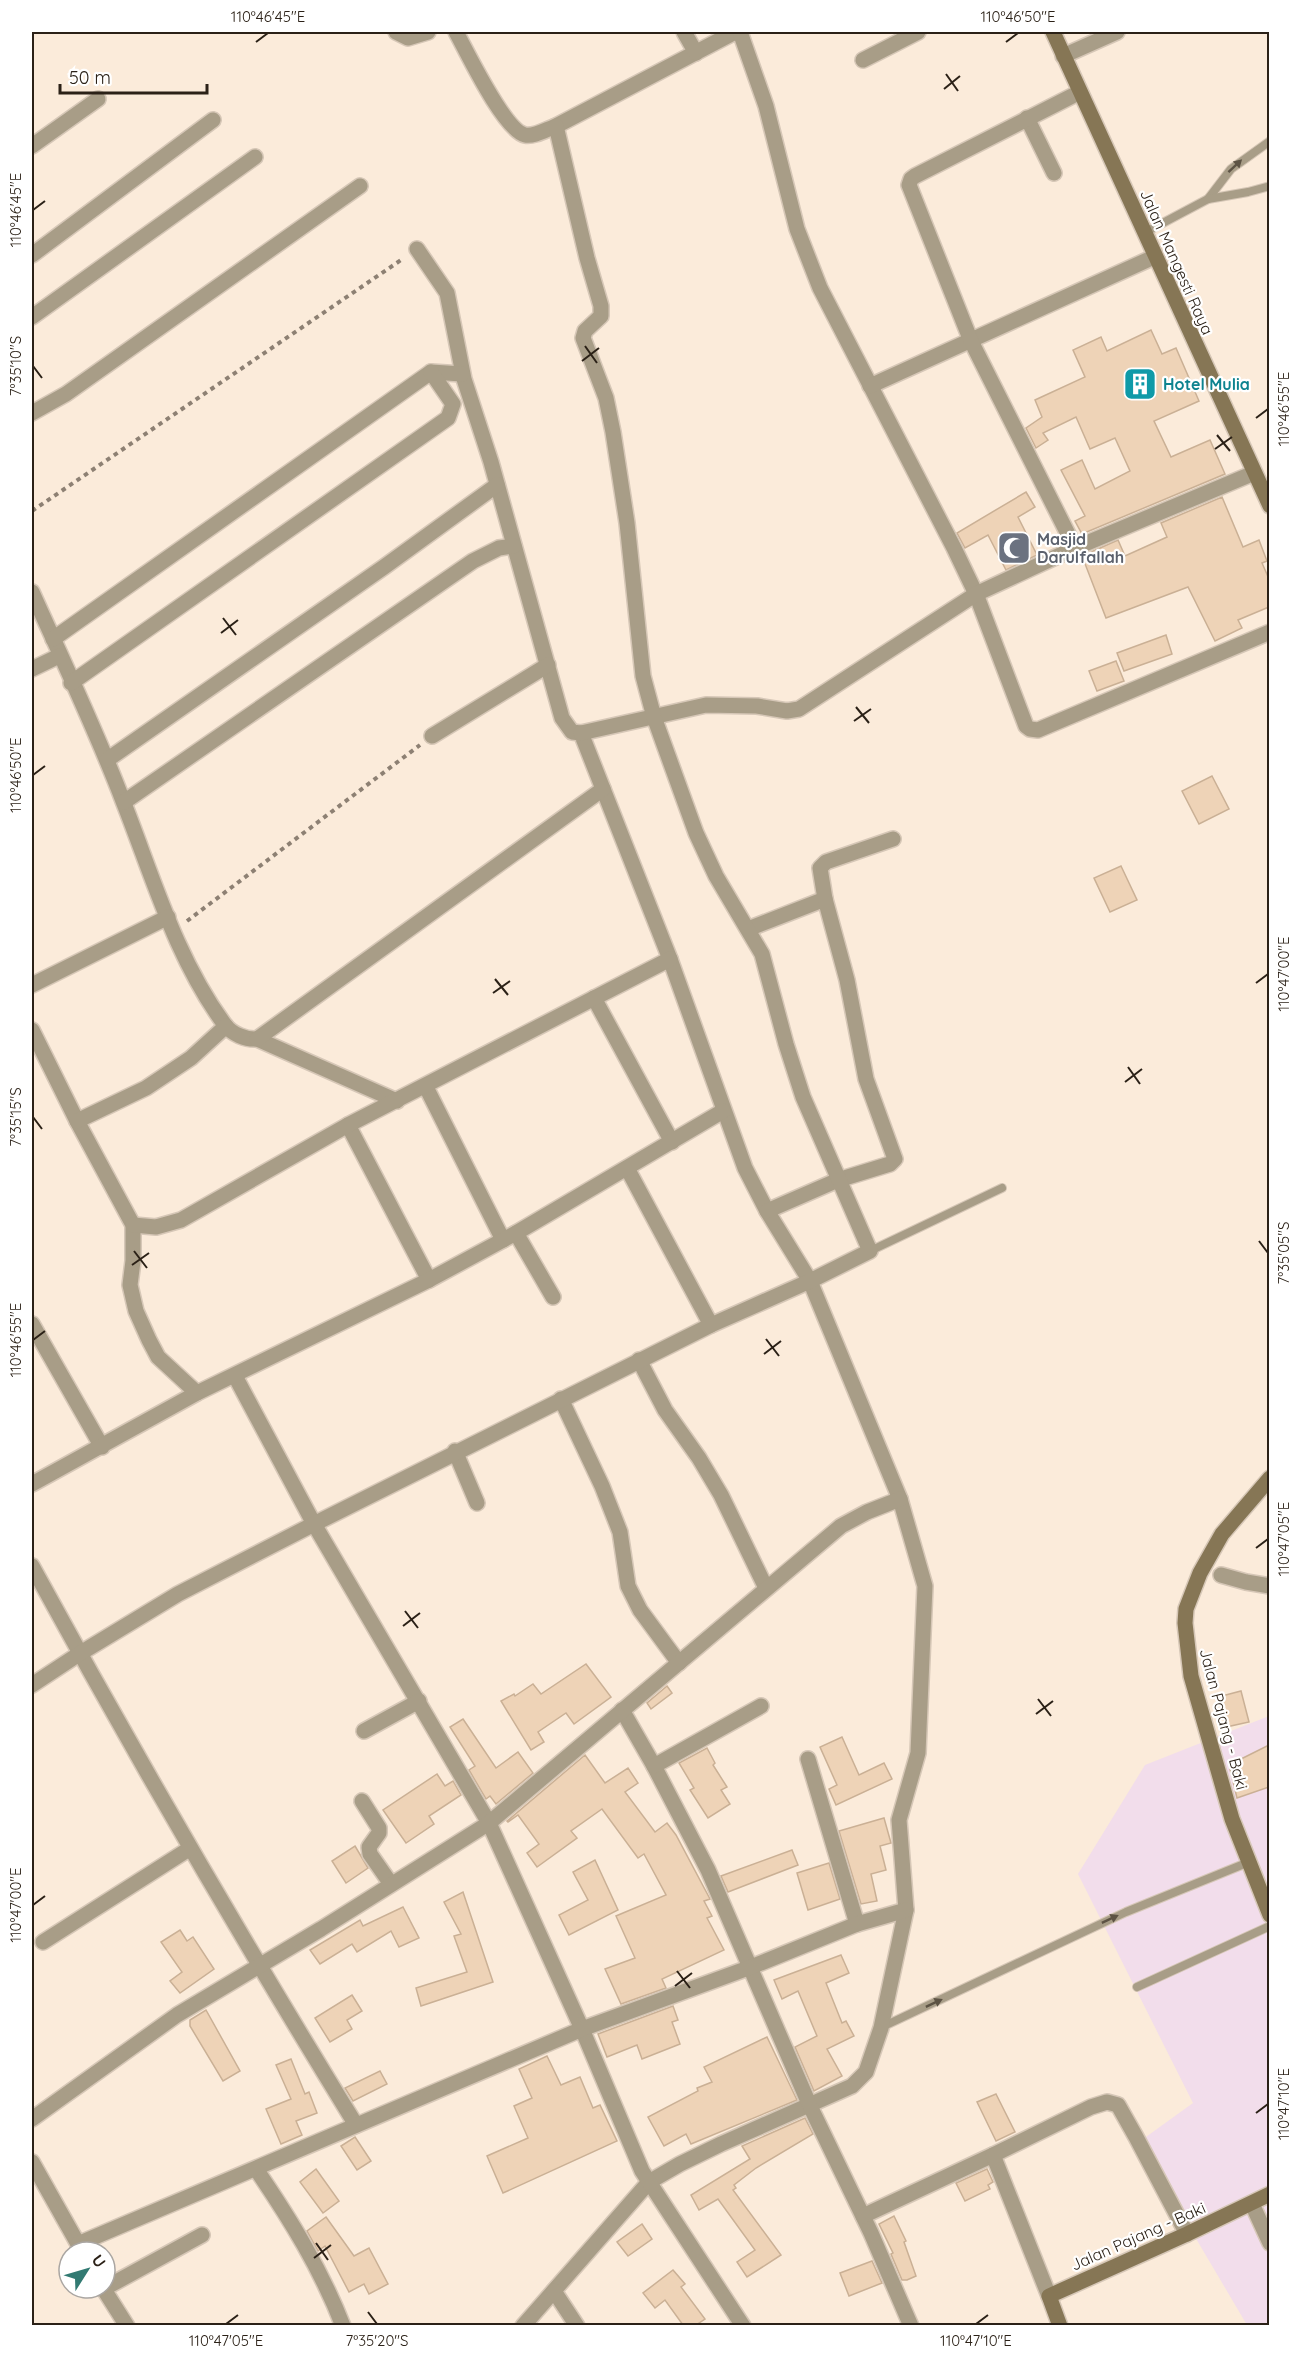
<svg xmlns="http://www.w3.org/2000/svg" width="1301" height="2357" font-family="Quicksand,sans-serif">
	<rect width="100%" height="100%" fill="#fbebda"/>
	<path fill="#f2ddeb" d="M1269,1716V2325H1247L1139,2142L1193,2103L1078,1874L1145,1765Z"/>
	<g fill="#eed3b7" stroke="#cab095" stroke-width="1.5">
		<path d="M1151,330L1162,354L1176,348L1199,401L1154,421L1171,457L1210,440L1225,474L1082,534L1075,521L1085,516L1061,470L1082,460L1095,489L1130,471L1115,438L1090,449L1076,417L1043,433L1048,440L1036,448L1026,428L1042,417L1035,400L1085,377L1073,350L1101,337L1107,351Z"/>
		<path d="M1026,492L1035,507L1018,517L1037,555L1006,570L988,535L965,548L957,533Z"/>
		<path d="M1222,497L1243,547L1259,540L1267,561L1262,563L1269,579V607L1238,620L1242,628L1215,641L1188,587L1106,618L1082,556L1118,540L1125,556L1167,537L1161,523Z"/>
		<path d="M1166,635L1172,654L1124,671L1117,653Z"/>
		<path d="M1116,661L1124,681L1097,691L1089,671Z"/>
		<path d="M1212,776L1229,809L1199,824L1182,791Z"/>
		<path d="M1121,866L1137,900L1110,912L1094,878Z"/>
		<path d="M586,1664L611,1697L574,1724L566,1713L538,1732L544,1742L531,1750L501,1701L514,1694L515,1696L533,1684L541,1694Z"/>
		<path d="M667,1686L672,1693L651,1709L647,1703Z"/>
		<path d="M1241,1691L1249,1722L1226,1727L1218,1697Z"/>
		<path d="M463,1719L496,1768L518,1752L533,1773L496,1804L490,1796L486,1799L469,1770L475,1766L450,1727Z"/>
		<path d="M842,1737L859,1775L884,1763L892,1779L836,1805L829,1789L837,1785L820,1747Z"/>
		<path d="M1269,1745V1787L1237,1798L1229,1765Z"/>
		<path d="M707,1748L715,1763L713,1765L727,1787L721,1790L730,1804L708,1818L690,1790L694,1788L679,1763Z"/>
		<path d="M585,1755L605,1783L628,1768L638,1783L625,1792L655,1832L667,1823L676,1835L710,1899L704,1901L712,1916L707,1918L724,1950L662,1979L666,1988L621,2004L605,1969L635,1958L616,1916L666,1895L644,1854L638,1858L602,1809L571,1831L577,1838L537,1867L527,1853L539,1844L518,1815L508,1822L507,1821Z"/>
		<path d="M437,1774L445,1786L453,1781L461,1795L429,1816L434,1824L406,1843L383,1810Z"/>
		<path d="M884,1818L891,1843L880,1846L886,1870L871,1874L877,1901L861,1904L839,1831Z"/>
		<path d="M355,1846L368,1868L346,1883L332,1861Z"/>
		<path d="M792,1850L798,1865L728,1892L721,1876Z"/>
		<path d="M595,1860L618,1910L569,1935L559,1915L588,1900L573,1872Z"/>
		<path d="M829,1863L840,1899L808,1910L797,1873Z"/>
		<path d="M463,1892L493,1982L421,2006L416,1988L467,1972L454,1936L461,1934L444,1902Z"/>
		<path d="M403,1907L419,1938L399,1947L391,1931L357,1952L352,1944L320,1964L310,1950L360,1920L363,1926Z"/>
		<path d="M180,1930L187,1941L193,1937L214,1969L180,1993L170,1981L182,1972L161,1942Z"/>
		<path d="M841,1955L849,1973L826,1983L842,2023L846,2021L854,2036L827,2049L842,2076L814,2091L795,2047L817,2036L798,1991L782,1999L774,1980Z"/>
		<path d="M352,1995L362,2011L347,2020L352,2029L330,2042L315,2018Z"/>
		<path d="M673,2006L678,2020L672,2022L680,2044L642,2059L637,2045L607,2057L598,2034Z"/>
		<path d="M206,2010L240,2071L223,2081L190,2026V2020Z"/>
		<path d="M767,2037L797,2100L691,2144L686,2134L664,2146L648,2117L698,2091L697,2088L712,2082L704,2067Z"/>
		<path d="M547,2056L561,2085L580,2077L593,2108L600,2105L617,2141L503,2193L487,2156L528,2138L514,2106L532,2098L519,2069Z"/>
		<path d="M291,2059L305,2094L309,2092L317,2113L296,2121L302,2135L281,2144L266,2109L291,2099L276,2065Z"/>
		<path d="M380,2071L387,2084L353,2101L345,2088Z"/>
		<path d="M996,2094L1015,2132L996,2141L977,2102Z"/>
		<path d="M805,2118L813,2134L756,2168L734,2185L736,2188L733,2190L781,2255L747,2277L737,2262L755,2250L718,2199L699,2210L691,2195L750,2159L742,2146Z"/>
		<path d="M355,2137L371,2161L357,2170L341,2146Z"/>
		<path d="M316,2169L339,2201L323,2213L300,2182Z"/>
		<path d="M987,2169L993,2182L988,2185L990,2189L965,2201L956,2183Z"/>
		<path d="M894,2216L906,2241L904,2242L916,2276L907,2280H902L891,2254L893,2253L879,2224Z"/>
		<path d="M326,2217L354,2256L369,2248L388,2284L369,2294L364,2284L349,2292L325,2246L318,2251L307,2231Z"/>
		<path d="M642,2224L652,2239L628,2256L617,2242Z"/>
		<path d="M872,2261L882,2283L849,2296L840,2273Z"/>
		<path d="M673,2270L685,2284L681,2287L705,2319L696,2325H683L665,2300L655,2308L643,2293Z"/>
	</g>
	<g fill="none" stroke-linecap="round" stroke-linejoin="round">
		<g stroke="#d6c7b7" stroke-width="10">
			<g id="lane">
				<path d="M1208,199L1231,169L1270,141"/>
				<path d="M1144,233L1208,199L1248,192L1270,186"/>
				<path d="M870,1251L1002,1188"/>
				<path d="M1137,1987L1270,1926"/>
				<path d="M882,2027L1126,1912L1249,1862"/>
			</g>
		</g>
		<g stroke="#d6c7b7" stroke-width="18">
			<g id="street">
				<path d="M396,32L408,38L428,32"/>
				<path d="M456,32C467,52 504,130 525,135C534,137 547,129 556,126L735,32"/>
				<path d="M684,32L696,53"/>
				<path d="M740,32L766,106L797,229L820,288L954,548L976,594L1026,726L1030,729L1038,730L1270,632"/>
				<path d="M1063,56L1117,32"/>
				<path d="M863,60L918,32"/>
				<path d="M1027,118L1054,173"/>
				<path d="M32,146L98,99"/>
				<path d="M417,249L447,293L464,379L491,462L562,718L572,732L581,733L670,959L745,1168L767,1211L810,1281L900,1499L925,1586L918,1753L899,1820L906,1910L881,2028L866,2072L852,2086L721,2144L680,2164L649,2182L523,2326"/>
				<path d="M32,255L213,120"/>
				<path d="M32,317L255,157"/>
				<path d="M870,386L1154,257"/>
				<path d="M32,413L66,394L360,186"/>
				<path d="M1075,548L971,341L909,185L911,179L915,176L1080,92"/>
				<path d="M32,592C63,661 96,730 123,801C153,877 176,959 225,1025C232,1034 246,1040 257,1039L397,1101"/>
				<path d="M53,639L431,372L462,374"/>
				<path d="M32,669L59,656"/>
				<path d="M71,683L448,418L453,404L431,372"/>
				<path d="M581,733L706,705L757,706L787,711L799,709L976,594L1075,548L1254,473"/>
				<path d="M432,736L548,665"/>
				<path d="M107,760L384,567L497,485"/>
				<path d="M124,802L473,561L499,548L514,546"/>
				<path d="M748,929L825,899"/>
				<path d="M32,985L168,917"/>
				<path d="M594,998L672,1142"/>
				<path d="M32,1030L77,1121L133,1225V1261L130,1285L136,1311L149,1340L158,1357L197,1393"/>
				<path d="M257,1039L603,789"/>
				<path d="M426,1087L503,1240"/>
				<path d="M77,1121L146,1088L191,1058L226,1026"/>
				<path d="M348,1125L429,1280"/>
				<path d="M627,1168L711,1325"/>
				<path d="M767,1211L838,1180L890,1164L895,1159L866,1079L847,980L825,899L820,868L826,862L893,839"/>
				<path d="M133,1225L156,1227L181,1220L348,1125L670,959"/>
				<path d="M516,1233L553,1297"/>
				<path d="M32,1324L102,1447"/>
				<path d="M639,1360L665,1410L699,1458L721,1495L766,1588"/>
				<path d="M235,1376L314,1524L489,1823L582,2029L642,2171L743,2326"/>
				<path d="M561,1399L602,1486L620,1532L628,1586L640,1610L679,1663"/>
				<path d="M455,1451L477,1503"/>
				<path d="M32,1484L197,1393L429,1280L516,1233L723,1111"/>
				<path d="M32,1566C135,1755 243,1941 356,2125"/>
				<path d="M1221,1575L1246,1582L1270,1586"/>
				<path d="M32,1685L79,1654L178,1594L314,1524L711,1325L810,1281L870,1251L803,1097L786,1044L762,954L716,876L696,833L654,717L643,676L627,523L613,432L606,398L583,338L585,331L601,316V306L587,258L556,126"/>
				<path d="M622,1710L654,1766L708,1870L810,2106L871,2233L911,2326"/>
				<path d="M364,1731L419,1701"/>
				<path d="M808,1759L857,1924"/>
				<path d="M654,1766L761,1706"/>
				<path d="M362,1801L379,1828V1833L369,1847L370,1854L391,1884"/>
				<path d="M43,1942L189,1849"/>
				<path d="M32,2119L177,2015L321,1929L489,1823L841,1526L867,1512L900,1499"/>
				<path d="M32,2162L82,2251"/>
				<path d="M256,2169C290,2219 321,2269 343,2326"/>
				<path d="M1252,2204L1270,2243"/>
				<path d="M863,2216L993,2155"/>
				<path d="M78,2244L582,2029L751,1967L857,1924L906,1910"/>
				<path d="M103,2288L127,2326"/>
				<path d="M105,2288L202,2235"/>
				<path d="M554,2291L577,2326"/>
				<path d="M1049,2296L993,2155L1091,2107L1107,2102L1118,2105L1136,2137L1187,2234"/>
			</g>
		</g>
		<g stroke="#d6c7b7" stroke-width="18">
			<g id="secondary">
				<path d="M1053,32L1270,506"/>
				<path d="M1270,1478L1222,1534L1200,1573L1186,1609L1185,1623L1191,1676L1232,1819L1270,1915"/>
				<path d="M1060,2326L1049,2296L1187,2234L1270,2194"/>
			</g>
		</g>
		<g stroke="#8d8073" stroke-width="4" stroke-dasharray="4.5 4.5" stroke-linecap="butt">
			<path d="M32,511L404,258"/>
			<path d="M187,921L420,745"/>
		</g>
		<use href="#lane" stroke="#a89d87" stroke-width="8"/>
		<use href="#street" stroke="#a89d87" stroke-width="15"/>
		<use href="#secondary" stroke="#867655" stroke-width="15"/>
	</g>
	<defs><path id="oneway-solid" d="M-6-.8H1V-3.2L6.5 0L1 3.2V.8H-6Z" transform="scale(1.5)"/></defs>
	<g fill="#5d5344">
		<use href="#oneway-solid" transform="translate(1235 166) rotate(-43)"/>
		<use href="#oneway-solid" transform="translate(1110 1919) rotate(-25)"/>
		<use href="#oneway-solid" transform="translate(934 2003) rotate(-25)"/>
	</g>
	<path fill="none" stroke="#2b2117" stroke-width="2" d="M256,42L268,33M1006,42L1018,33M946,74L958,91M944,89L960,76M33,210L45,201M585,346L597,363M582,361L599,348M33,366L42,378M1256,418L1268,409M1217,435L1230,451M1215,449L1232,437M223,618L236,635M221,633L238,620M856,707L869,723M854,721L871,709M33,775L45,766M495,979L508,995M1256,983L1268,974M493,993L510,981M1128,1067L1140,1084M1125,1082L1142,1069M33,1117L42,1129M1259,1241L1268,1253M134,1251L147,1268M132,1265L149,1253M766,1339L779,1356M33,1340L45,1331M764,1354L781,1341M1256,1548L1268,1539M405,1611L418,1628M403,1626L420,1613M1038,1699L1051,1716M1036,1714L1053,1701M33,1905L45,1896M677,1971L690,1988M675,1986L692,1973M1256,2113L1268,2104M316,2243L328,2260M314,2258L331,2245M368,2312L377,2324M226,2324L238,2315M976,2324L988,2315"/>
	<defs>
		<g id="building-square" transform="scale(1.725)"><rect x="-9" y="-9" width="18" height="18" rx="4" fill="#0f9aa8" stroke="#fff"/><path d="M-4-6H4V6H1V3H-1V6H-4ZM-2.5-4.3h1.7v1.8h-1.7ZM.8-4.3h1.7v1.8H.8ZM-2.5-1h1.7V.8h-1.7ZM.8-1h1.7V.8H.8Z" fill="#fff"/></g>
		<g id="mosque-square" transform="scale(1.725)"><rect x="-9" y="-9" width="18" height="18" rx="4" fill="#6b7280" stroke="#fff"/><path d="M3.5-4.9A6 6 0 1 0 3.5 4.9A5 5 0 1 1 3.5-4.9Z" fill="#fff"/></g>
	</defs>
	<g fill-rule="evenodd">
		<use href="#building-square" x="1140" y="384"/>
		<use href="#mosque-square" x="1014" y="548"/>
	</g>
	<g text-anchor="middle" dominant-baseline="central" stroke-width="4.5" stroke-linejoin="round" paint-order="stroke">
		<g font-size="16" fill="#2b2117" stroke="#fff">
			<text transform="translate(1177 262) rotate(66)">Jalan Mangesti Raya</text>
			<text transform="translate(1224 1719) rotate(75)">Jalan Pajang - Baki</text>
			<text transform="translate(1138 2236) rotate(-24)">Jalan Pajang - Baki</text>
		</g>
		<g font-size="16" font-weight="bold" fill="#0d838f" stroke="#fff" text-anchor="start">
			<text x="1163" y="384">Hotel Mulia</text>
		</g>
		<g font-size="16" font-weight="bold" fill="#5b616d" stroke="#fff" text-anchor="start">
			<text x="1037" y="539">Masjid<tspan x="1037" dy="18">Darulfallah</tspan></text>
		</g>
	</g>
	<rect width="1301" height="2357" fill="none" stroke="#ffffff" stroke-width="66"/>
	<g transform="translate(87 2270) rotate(53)"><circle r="28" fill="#ffffff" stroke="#aaa6a2" stroke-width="1.5"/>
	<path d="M0-4.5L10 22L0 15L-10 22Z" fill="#327a72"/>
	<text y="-9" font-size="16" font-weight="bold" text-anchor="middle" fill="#2b2117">U</text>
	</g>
	<path d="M60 84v9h147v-9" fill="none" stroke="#2b2117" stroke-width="3"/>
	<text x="69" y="84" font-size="18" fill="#2b2117" stroke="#ffffff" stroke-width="4.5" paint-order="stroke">50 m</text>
	<rect x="33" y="33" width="1235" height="2291" fill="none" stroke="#2b2117" stroke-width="2"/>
	<g font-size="15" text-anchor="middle" fill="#2b2117">
		<text x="268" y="22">110°46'45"E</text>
		<text x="1018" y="22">110°46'50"E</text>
		<text transform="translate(16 210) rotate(-90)" y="5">110°46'45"E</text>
		<text transform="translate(16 366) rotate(-90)" y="5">7°35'10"S</text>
		<text transform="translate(1284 409) rotate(-90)" y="5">110°46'55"E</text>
		<text transform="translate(16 775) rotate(-90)" y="5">110°46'50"E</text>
		<text transform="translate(1284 974) rotate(-90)" y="5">110°47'00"E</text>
		<text transform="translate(16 1117) rotate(-90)" y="5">7°35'15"S</text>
		<text transform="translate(1284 1253) rotate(-90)" y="5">7°35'05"S</text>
		<text transform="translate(16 1340) rotate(-90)" y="5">110°46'55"E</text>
		<text transform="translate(1284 1539) rotate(-90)" y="5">110°47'05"E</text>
		<text transform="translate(16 1905) rotate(-90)" y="5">110°47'00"E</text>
		<text transform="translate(1284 2104) rotate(-90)" y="5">110°47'10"E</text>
		<text x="226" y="2346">110°47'05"E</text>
		<text x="377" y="2346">7°35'20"S</text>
		<text x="976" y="2346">110°47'10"E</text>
	</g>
</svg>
